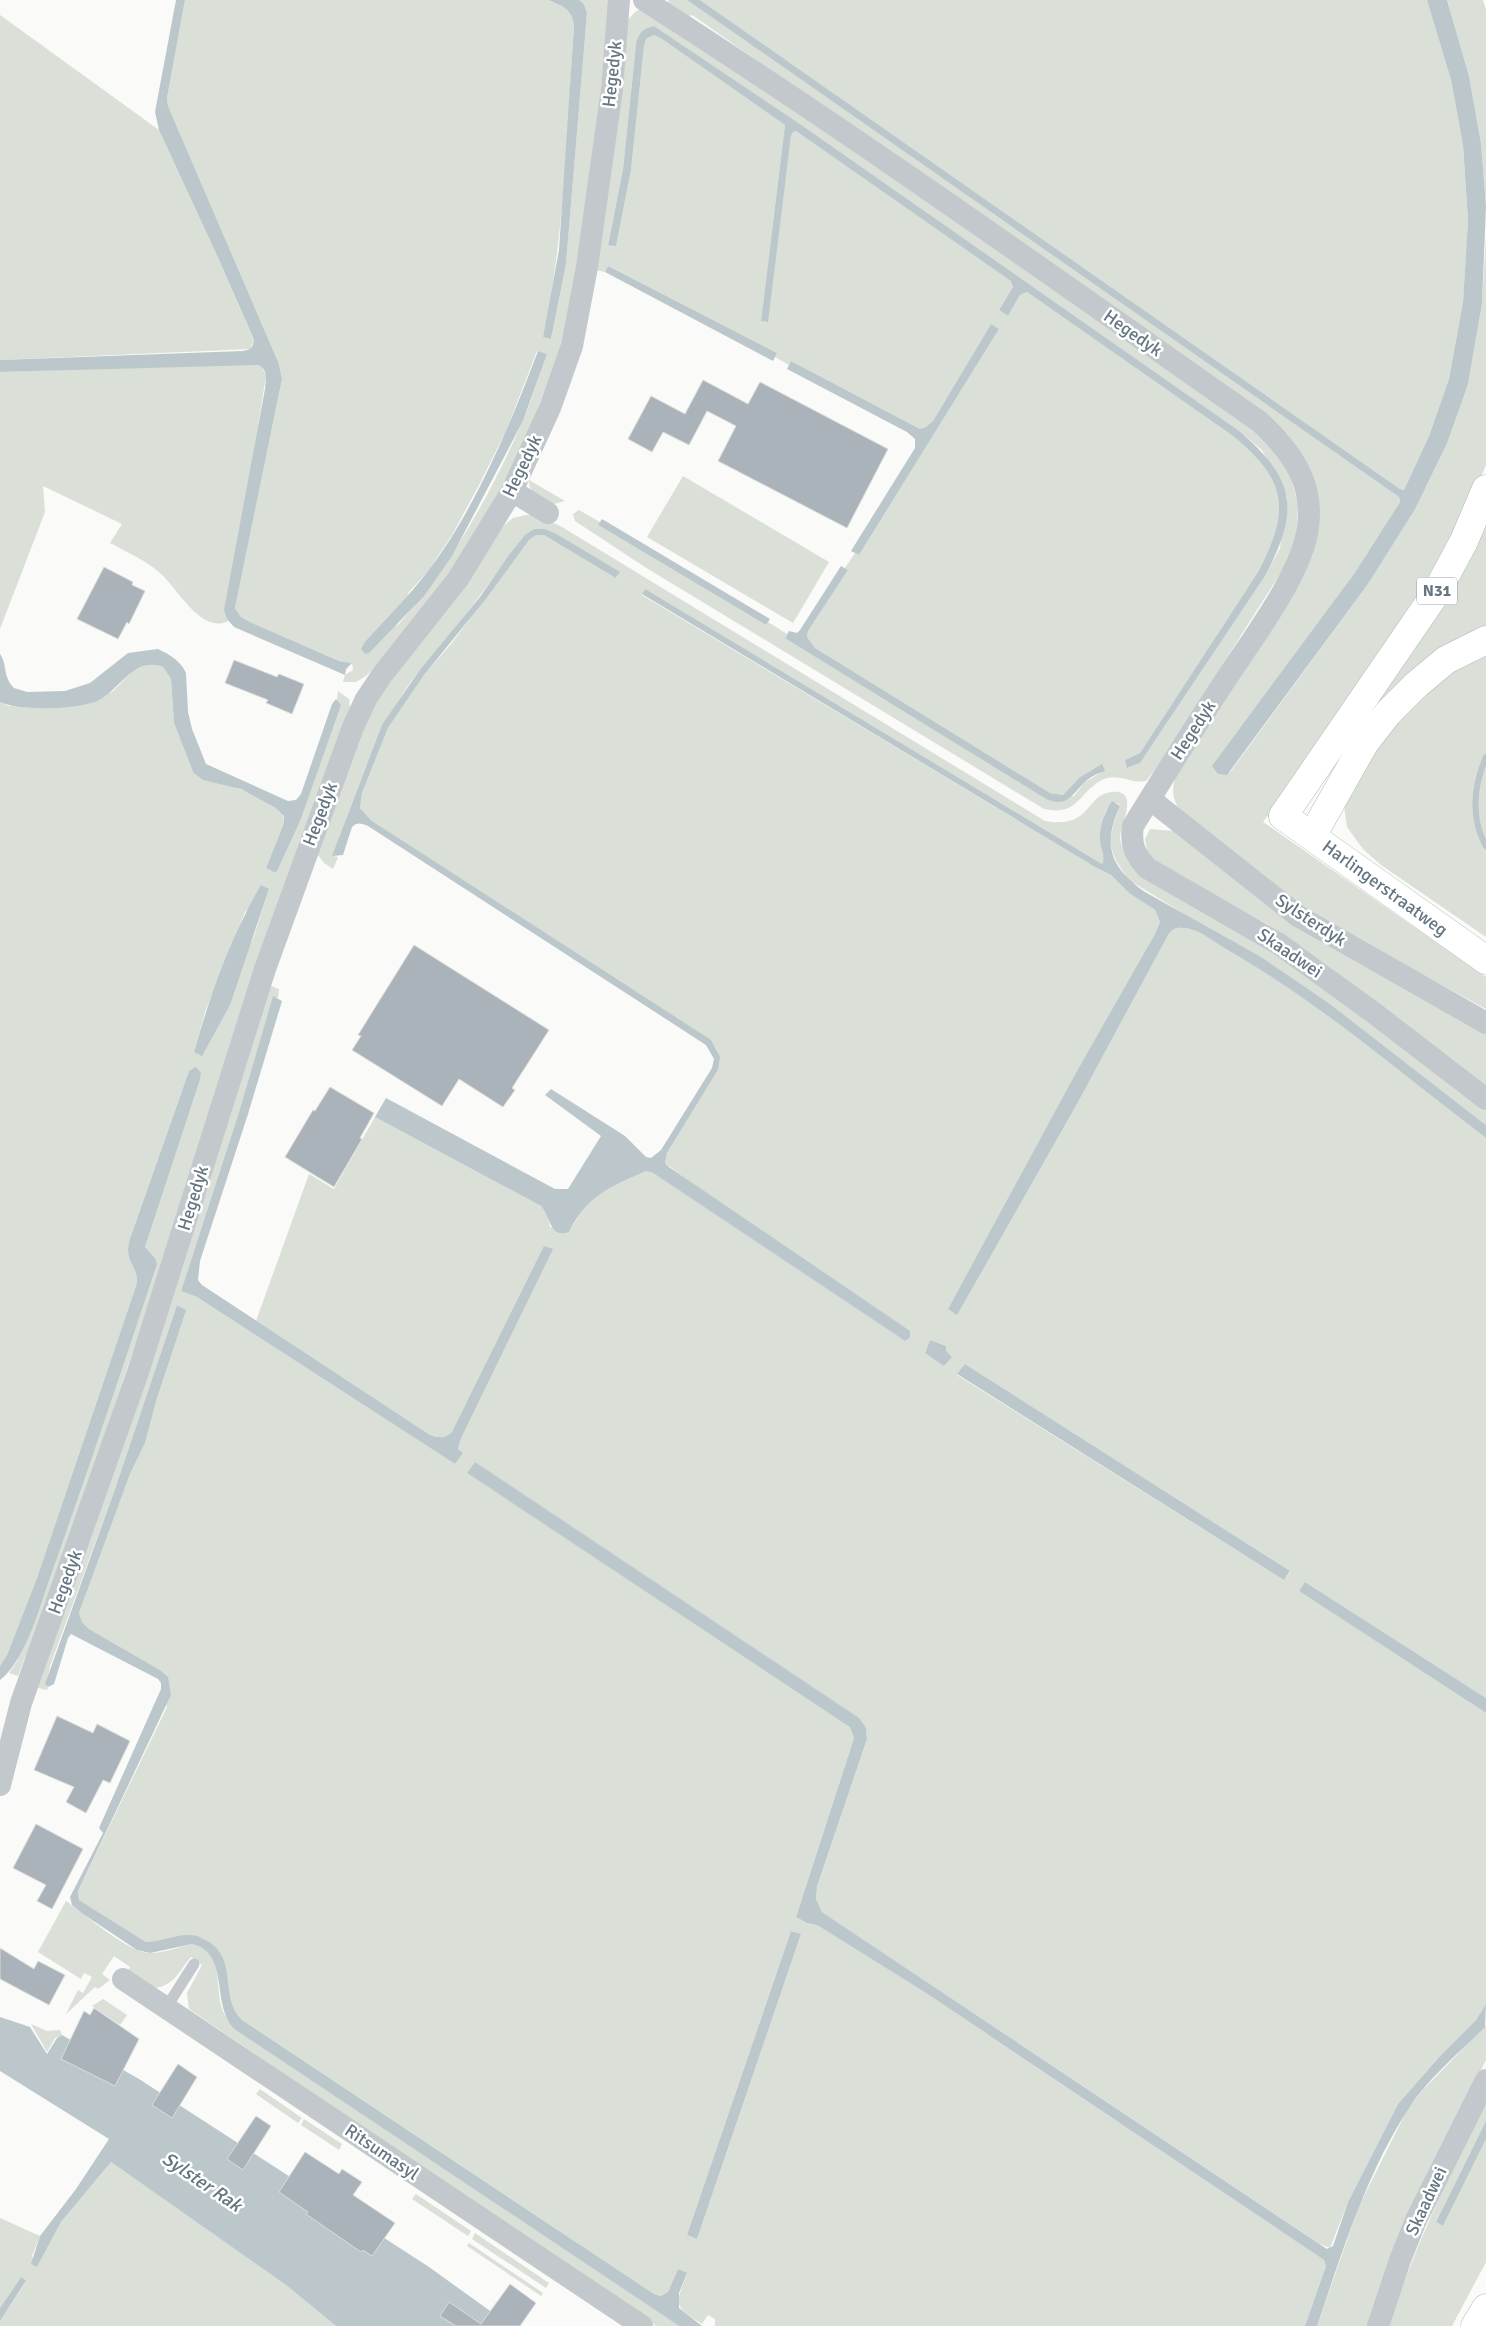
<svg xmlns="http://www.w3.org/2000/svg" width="1486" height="2326" font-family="Signika,sans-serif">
	<rect width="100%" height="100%" fill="#fafaf8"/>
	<g fill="#dadfd7" fill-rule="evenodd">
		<path d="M185,0H548C563,6 572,9 574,26C567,130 565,234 543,337L551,339L566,264L587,13L584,4L579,0H610L591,186L563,341L520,456L451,574L391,652L366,676L356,682H343L345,675L353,670L352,663L339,661L250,622L241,617L235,608L282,379L279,364L168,106L167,98ZM537,351L547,354C538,377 532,401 522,423C489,497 450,567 396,627L409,592L428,571L452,535L479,485L506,431Z"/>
		<path d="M668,0H687L1399,497L1400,502L1354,574L1287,668L1228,775L1368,584L1414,511L1468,384L1482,304L1486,237V465L1459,530L1439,571L1292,783L1263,822L1486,977V1009L1329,924L1291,900L1181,811C1172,800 1172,791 1175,777L1302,577L1303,456L1288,435L1266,416L692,15L683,17L670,7Z"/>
		<path d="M700,0H1427L1451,80L1463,145L1468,220L1463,302L1449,379L1429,436L1404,490L1400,489Z"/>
		<path d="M1447,0H1483L1486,10V206L1481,143L1469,76Z"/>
		<path d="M642,9L672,25L1254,428L1288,467L1298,505L1296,542L1285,566L1158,766L1146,781C1130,784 1117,771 1100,781C1077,795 1078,816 1044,809L648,569L575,521L573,514L579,510L600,522L598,525L766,625L768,622L787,634L785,637L1046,799L1074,796L1085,782L1104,771L1079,778L1063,795L1050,793L815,648L807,637L808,631L848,570L845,568L855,553L859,555L999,329L991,324L933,421L926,427L920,429L791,361L789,365L775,357L777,353L608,266L605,272L596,270L627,21L636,11ZM654,26L800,124L1238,430L1262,450L1287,497L1280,548L1265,576L1140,763L1128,768L1125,760L1140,753L1258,572C1290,511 1288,481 1233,436L1027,292L1020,295L1008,316L999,310L1013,287L1012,281L796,131L792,132L791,136L767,322L761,321L785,125L662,39L654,35L646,39L644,46L631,170L616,246L608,244L623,169L636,44Z"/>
		<path d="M0,15L159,130L220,262L254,341L250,349L0,360Z"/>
		<path d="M213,365H258L262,367L266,376L227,619L228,621C201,635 177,587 160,573C145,560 127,552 110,543L122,524L43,486L45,512L0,629V372Z"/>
		<path d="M683,476L829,562L793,623L647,537Z"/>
		<path d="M529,480L565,501L550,505C541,498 528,493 529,480Z"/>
		<path d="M1486,502V634L1351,748L1369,703Z"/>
		<path d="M526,515H537L562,527L1045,821C1093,829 1084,795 1112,792C1140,789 1121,824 1120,837C1120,844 1125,853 1128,859L1301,968L1486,1111V1125L1330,1004L1129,880C1106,848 1107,842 1120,805L1116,803L1106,810L1101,827L1100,840L1104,858L1102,864L644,589L642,595L1095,867L1111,875L1129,893L1155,910L1160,922L1155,934L948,1309L957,1314L1077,1104L1166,939C1170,931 1174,927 1183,928C1197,928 1213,941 1224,948C1318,1001 1400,1073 1486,1138V1698L1305,1582L1299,1591L1486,1713V2004L1476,2020L1441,2055L1398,2104L1348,2202L1330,2248L1320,2244L822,1912L816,1899L817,1888L867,1739L866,1728L475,1462L467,1473L850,1726L854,1738L796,1917L807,1923L817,1925L926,1993L1324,2260L1326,2266L1305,2326H715V2319L708,2315L702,2324C673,2306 675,2305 687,2274L678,2269L668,2292L661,2296L654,2294L242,2020L234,2013L212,1944L146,1942L79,1900L78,1891L167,1707L160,1670L89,1629L82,1622L79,1613L130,1474L145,1443L157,1398L185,1310L177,1305L115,1489L50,1666L46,1686L48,1687L47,1690L38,1688L269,985L279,989L278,998L273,997L239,1112L181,1291L197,1297L455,1464L463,1453L458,1449L461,1438L452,1432C444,1439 440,1438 430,1435L256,1321L309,1174L334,1189L375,1117L541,1206L547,1212L550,1227L569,1232L585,1205L603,1190L646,1171L653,1173L905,1341L665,1163L667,1153L718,1070L716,1048L372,821L360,808L362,793L388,728L424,675L451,644L529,540L536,535H544L617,578L619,573L555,533L545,529H534C504,560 483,593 456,627C437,652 413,674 398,702C371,748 351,805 333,856L338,857L333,869L324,863L316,852L365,717L503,526L513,518ZM930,1340L946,1346L945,1366L925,1353ZM965,1364L1290,1571V1572L1284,1580L957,1375ZM791,1931L801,1934L697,2239L687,2235Z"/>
		<path d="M1486,651V937L1381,865L1363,849L1347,827L1344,806L1365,755L1434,682Z"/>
		<path d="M150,663L163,667L171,679L174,723L193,772C213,780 267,796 281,812C284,815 284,819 284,823L266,868L276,873L337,699L338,691L349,699L350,708L30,1656L26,1655L18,1676L9,1673L17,1661L156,1264L155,1258L145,1247L201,1073L189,1071L132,1233C130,1238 128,1244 128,1250C128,1265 140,1269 136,1286L37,1578L7,1655L0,1666V702L8,706L112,692L133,671ZM269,889L253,939L194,1052L205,1012L245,912Z"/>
		<path d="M1150,829L1174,831L1486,1032V1088L1323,962L1269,925L1164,867L1148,856L1145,839Z"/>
		<path d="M66,1901C85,1914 128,1953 150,1953C164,1953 179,1947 192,1944C228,1952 212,1992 225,2015C228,2021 233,2026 237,2031L679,2326H656L189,2009L187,1993L202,1965L191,1957C179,1971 175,1985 155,1988L127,1973L130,1967L114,1956L102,1974L110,1980L98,1989L95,1987L66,2014L78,1990L83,1993L92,1977L84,1973L81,1979L38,1952Z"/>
		<path d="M103,1999L127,2015L120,2025L92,2006Z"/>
		<path d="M31,2024L47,2031L60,2030L62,2035L55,2038L47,2052Z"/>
		<path d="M1486,2025V2060L1462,2109L1368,2326H1317L1359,2206L1407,2110L1423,2090Z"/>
		<path d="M260,2089L302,2118L298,2123L256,2094Z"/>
		<path d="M1486,2100V2121L1436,2222L1443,2226L1486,2139V2262L1452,2326H1389C1414,2247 1450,2174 1486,2100Z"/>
		<path d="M304,2119L342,2144L339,2150L301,2125Z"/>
		<path d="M111,2162L286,2285L336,2326H0V2321L26,2282L21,2277L0,2308V2218L40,2236L32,2256L37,2267L61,2222Z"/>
		<path d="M416,2194L471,2231L468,2236L412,2199Z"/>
		<path d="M475,2233L549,2283L546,2288L472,2239Z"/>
		<path d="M469,2243L543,2293L541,2296L467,2246Z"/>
	</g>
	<g fill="#bbc7cb">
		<path d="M176,0H185L167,98L168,106L279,364L282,379L235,608L241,617L250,622L339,661L352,663L346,669L345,675L234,627L227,619L224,610L265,389C266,379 268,369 258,365L0,372V360L242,351C250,350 253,348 254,340L220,262L159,130L155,112Z"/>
		<path d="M548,0H579L584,4L587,13L566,264L551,339L543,337L559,250L574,26C572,9 563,6 548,0Z"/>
		<path d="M687,0H700L1400,489L1404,490L1429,436L1449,379L1463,302L1468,220L1463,145L1451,80L1427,0H1447L1469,76L1481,143L1486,206L1482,304L1468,384L1447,443L1414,511L1368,584L1227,775L1218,774L1212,766L1354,574L1400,502L1399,497Z"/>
		<path d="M654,26L800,124L1238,430C1296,479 1300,510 1265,576L1140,763L1127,768L1125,760L1140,753L1258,572C1290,511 1288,481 1233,436L1027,292L1020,295L1008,316L999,310L1013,287L1011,281L796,131L793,132L791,136L768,322L761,321L785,125L662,39L654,35L646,39L644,46L631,170L616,246L608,245L623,169L636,44C639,33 642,29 654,26Z"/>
		<path d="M608,266L777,353L773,361L605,272Z"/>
		<path d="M991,324L999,329L859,555L851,551L915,448V439L907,432L787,369L791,361L920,429L926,427L933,421Z"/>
		<path d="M538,351L547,354L523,421L452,556L424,596L369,653L365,654L361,649L365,642C386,619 409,596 428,571C475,510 511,423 538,351Z"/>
		<path d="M602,519L770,619L766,625L598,525Z"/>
		<path d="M534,529H545L555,533L620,572L616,578L544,535H536L529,540L485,600L424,675L388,728L362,793L360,808L372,821L711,1040L720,1057L718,1070L667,1153L665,1163L669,1167L910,1331V1337L905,1341L653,1173L646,1171C610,1187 587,1195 569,1232C549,1239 551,1216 541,1206L375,1117L386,1098L555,1189H568L601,1136L545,1095L551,1089L625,1136L646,1157L651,1158L661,1150L712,1068L714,1059L706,1045L368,826C361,823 357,822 352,827L343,855L332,856L382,725L419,671L480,597L509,555L525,535Z"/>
		<path d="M841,566L848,570L808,631L807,637L815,648L1050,793L1063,795L1079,778L1102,764L1105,771C1097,774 1089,777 1083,784C1070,797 1067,807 1046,799L785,638L789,631L797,633L800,630Z"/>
		<path d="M645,589L1102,864C1106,856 1100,848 1100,840C1099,826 1105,812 1112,801L1120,806C1102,845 1110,867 1145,892L1261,957L1330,1004L1486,1125V1138C1400,1073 1318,1001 1224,948C1213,941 1197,928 1183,928C1174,927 1170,931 1166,939L1077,1104L957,1315L948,1309L1076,1073L1155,934L1160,922L1155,910L1129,893L1111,875L1095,867L642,594Z"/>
		<path d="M158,649C170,655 181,661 186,673L188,712L192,729L206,764L288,801L296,800L301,794L332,704L336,699L341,705L300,821L276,873L266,868L284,823V816L276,808L241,789L203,780L193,772L174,723L171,679L163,667C135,656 121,688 99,700C80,710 19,711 0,702V654C8,666 2,676 14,688L27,692L65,691L90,683L128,653Z"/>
		<path d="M261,885L269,889L230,1005L202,1056L194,1052C210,995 231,936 261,885Z"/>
		<path d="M273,996L282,1001L248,1114L200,1261L198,1280L202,1285L430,1435C440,1438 444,1439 452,1432L544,1246L553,1249L461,1438L458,1449L463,1453L455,1464L197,1297L181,1291L239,1112Z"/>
		<path d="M196,1067L201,1073L200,1079L145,1247L155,1258L157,1264C123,1366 89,1468 53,1569C41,1601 27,1659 0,1680V1666L7,1655L37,1578L136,1286C140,1269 128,1265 128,1250C128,1244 130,1238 132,1233L189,1071Z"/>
		<path d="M177,1305L186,1310L157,1398L145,1443L130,1474L79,1613L82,1622L89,1629L160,1670L168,1677L171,1695L78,1891L79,1900L146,1942C161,1942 176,1934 191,1935C198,1935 203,1939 209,1942C238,1960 219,1999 242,2020L654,2294L661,2296L668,2292L678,2269L687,2273L679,2293V2308L702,2326H679L237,2031C209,2009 232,1953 192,1944L150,1953L137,1950L83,1914L72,1905L70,1897L103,1833L99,1828L161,1689V1683L158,1679L71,1634L68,1638L54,1684L48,1687L45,1684L115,1489Z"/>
		<path d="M930,1340L946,1346V1351L952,1357L944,1366L925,1353Z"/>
		<path d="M965,1364L1290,1571L1284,1580L957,1374Z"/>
		<path d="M475,1462L859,1718L866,1728L867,1739L817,1887L816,1899L822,1912L1327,2249L1333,2246L1348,2202L1398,2104L1441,2055L1476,2020L1486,2004L1485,2027C1459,2053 1427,2079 1407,2111C1365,2177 1342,2253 1317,2326H1305L1326,2266L1324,2260L926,1993L817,1925L807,1923L796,1917L854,1738L850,1727L467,1473Z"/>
		<path d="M1305,1582L1486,1698V1713L1299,1591Z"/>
		<path d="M791,1931L801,1934L697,2239L687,2235Z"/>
		<path d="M0,2017L30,2027L47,2054L57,2038L62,2035L139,2079L429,2267L511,2326H336L286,2285L111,2162L61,2222L37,2267L31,2264L40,2236L76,2189L109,2139L0,2071Z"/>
		<path d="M1486,2121V2139L1443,2226L1436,2222Z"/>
		<path d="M21,2277L26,2281L0,2321V2308Z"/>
	</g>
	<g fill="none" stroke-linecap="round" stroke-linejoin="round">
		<path stroke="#bbc7cb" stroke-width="6" d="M1486,757C1474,785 1470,818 1486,846"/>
	</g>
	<g fill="#aab3b9" stroke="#dcdcda">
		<path d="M703,380L748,404L760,382L888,449L847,528L718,461L736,426L707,411L689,445L663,432L652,452L628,439L651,396L685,414Z"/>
		<path d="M104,567L133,582L132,585L145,591L129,624L127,622L118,639L77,619Z"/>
		<path d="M234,660L277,677L279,674L304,684L292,714L266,703L268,700L225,683Z"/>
		<path d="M414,945L549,1030L512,1088L515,1090L503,1107L459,1079L442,1106L352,1050L361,1036L358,1035Z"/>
		<path d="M330,1087L374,1113L360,1138L362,1139L334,1187L285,1157L313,1110L315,1111Z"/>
		<path d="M57,1716L93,1733L97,1724L130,1741L110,1783L103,1780L86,1813L66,1802L74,1787L34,1770Z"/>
		<path d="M36,1824L83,1849L52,1909L37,1901L46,1885L13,1868Z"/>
		<path d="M0,1948L34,1969L38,1961L65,1975L49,2005L0,1979Z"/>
		<path d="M94,2008L139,2039L115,2086L61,2059L84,2011L90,2015Z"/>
		<path d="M178,2064L197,2077L172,2118L152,2105Z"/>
		<path d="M256,2116L271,2126L243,2170L227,2159Z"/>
		<path d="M305,2152L339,2174L342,2169L362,2182L353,2195L395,2223L372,2256L363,2250L361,2252L306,2214L308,2212L279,2192Z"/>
		<path d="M510,2284L536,2303L520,2326H456L440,2316L449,2302L481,2324Z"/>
	</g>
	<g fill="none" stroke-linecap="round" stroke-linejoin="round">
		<g stroke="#b5babe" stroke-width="29">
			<path id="primary" d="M1283,816L1486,960"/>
		</g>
		<g stroke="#b4b9bd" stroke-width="29">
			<g id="highway">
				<path d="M1283,816L1436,593L1464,541L1486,489"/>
				<path d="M1312,836L1364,744L1388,713L1416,685L1446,660L1486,640"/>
				<path d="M1475,2326L1486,2308"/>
			</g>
		</g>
		<path stroke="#c3c8cc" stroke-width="11" d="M166,2008L194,1964"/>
		<g stroke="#c3c8cc" stroke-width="22">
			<path d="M644,0C854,134 1056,279 1260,422C1291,451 1314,482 1308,527C1303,572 1253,638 1228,676C1195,726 1164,776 1133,826C1130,844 1135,855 1147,868L1279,944L1374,1013L1486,1099"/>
			<path d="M512,491L548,513"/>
			<path d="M1150,799L1298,916L1486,1023"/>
			<path d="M0,1785L21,1703L138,1372L265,969L353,727L366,699L382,675L458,579L512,491L550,408L572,346L587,267L612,89L619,0"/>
			<path d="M123,1979L642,2326"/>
			<path d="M1378,2326L1400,2260L1416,2220L1486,2080"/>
		</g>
		<use href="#primary" stroke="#fff" stroke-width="28"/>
		<use href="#highway" stroke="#fff" stroke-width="28"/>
	</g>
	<g text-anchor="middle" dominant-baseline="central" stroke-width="5" stroke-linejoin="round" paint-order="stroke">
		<rect fill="#fff" stroke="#939fa8" stroke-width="1" x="1417" y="577.5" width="40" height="27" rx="4"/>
		<g font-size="16" font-weight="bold" fill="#657683">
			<text x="1437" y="591">N31</text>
		</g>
		<g font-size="18" fill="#657683" stroke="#fff">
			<text transform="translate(612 74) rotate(-84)">Hegedyk</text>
			<text transform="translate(1133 333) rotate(35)">Hegedyk</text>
			<text transform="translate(522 466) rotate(-64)">Hegedyk</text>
			<text transform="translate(1193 730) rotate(-57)">Hegedyk</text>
			<text transform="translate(320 814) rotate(-69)">Hegedyk</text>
			<text transform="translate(1385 888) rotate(36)">Harlingerstraatweg</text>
			<text transform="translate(1311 920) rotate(33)">Sylsterdyk</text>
			<text transform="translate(1290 953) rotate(34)">Skaadwei</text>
			<text transform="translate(193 1198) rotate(-73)">Hegedyk</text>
			<text transform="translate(65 1582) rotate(-70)">Hegedyk</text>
			<text transform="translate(382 2152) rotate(34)">Ritsumasyl</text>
			<text transform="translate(1426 2201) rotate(-65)">Skaadwei</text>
		</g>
		<g font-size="19" font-style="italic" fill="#60757c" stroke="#fff">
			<text transform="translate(202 2182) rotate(34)">Sylster Rak</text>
		</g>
	</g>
</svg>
